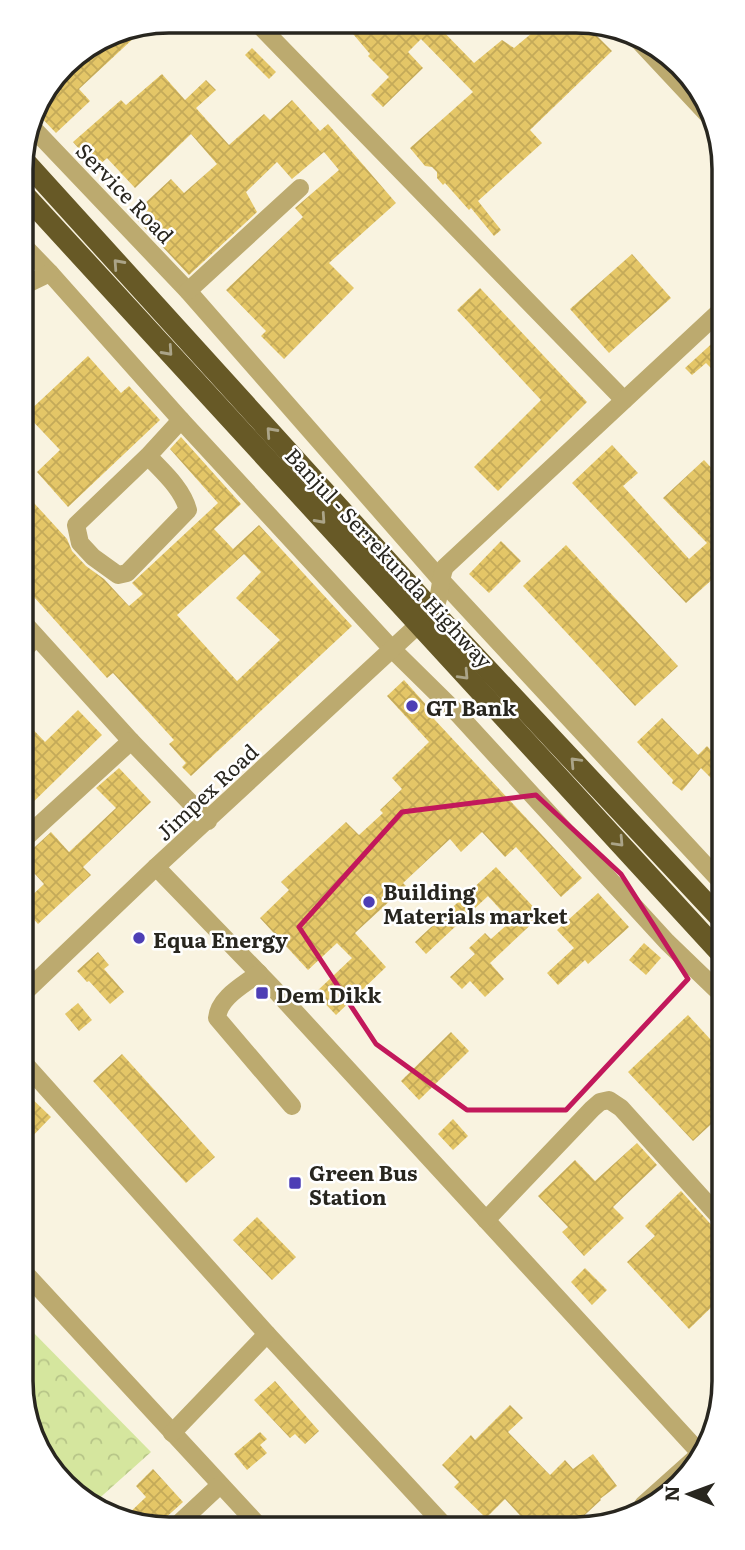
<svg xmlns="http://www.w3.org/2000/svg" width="745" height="1550" font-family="Literata,serif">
	<defs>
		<pattern id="forest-crowns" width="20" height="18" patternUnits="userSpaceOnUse" patternTransform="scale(1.75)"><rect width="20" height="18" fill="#d5e69e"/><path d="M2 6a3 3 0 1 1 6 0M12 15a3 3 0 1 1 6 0" fill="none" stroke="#b7c588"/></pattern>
		<pattern id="building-cross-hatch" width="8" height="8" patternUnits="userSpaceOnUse" patternTransform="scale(1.75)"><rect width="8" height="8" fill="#e4c667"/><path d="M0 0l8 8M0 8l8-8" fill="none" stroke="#c4aa59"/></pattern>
	</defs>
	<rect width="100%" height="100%" fill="#f9f3e0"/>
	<path fill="url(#forest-crowns)" d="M26,1325L151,1452L94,1503L71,1492L26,1420Z"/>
	<g fill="url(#building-cross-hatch)" fill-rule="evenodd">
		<path d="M355,22L435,23L474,63L502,40L514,48L532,33L525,23L603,24L593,32L612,51L530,130L542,143L478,201L501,230L494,236L471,208L469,210L445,183L443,185L437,178V172L432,167L425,166L410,148L473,92L421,39L408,52L423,68L383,107L371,95L389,77L368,56L370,54L348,28Z"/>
		<path d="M128,29H130L136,36L79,89L90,101L56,133L34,110L36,103L61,71L63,72L92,45L113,32Z"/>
		<path d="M252,48L276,72L269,79L245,55Z"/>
		<path d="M162,74L185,100L206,80L216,90L196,108L229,145L264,114L270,120L292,100L320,131L328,124L396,203L329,263L354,288L284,359L261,336L266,331L226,290L303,217L295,208L339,170L324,152L292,179L277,162L246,192L257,212L189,275L128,210L138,201L142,206L171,179L184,193L217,164L191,134L135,188L107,158L96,168L73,142L121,100L126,105Z"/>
		<path d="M632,254L671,298L609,353L570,309Z"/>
		<path d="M480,288L587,402L498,491L474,467L541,400L457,310Z"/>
		<path d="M720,327V377L706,363L692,375L685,368L718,338L713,333Z"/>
		<path d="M88,356L121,393L129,386L160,420L68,507L37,472L60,450L26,414Z"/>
		<path d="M181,437L241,504L214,529L233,549L259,525L352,626L191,776L182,767L186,763L169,744L174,740L113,673L107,678L24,586L23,491L67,539L72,551L86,566L104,579L129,606L143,594L132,583L218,503L170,449ZM244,554L261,572L236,598L280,640L237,681L177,615Z"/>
		<path d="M612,445L638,473L623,486L689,559L707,543L663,498L704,460L720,477L721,583L715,577L686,603L572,483Z"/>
		<path d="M501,541L521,561L489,593L469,574Z"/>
		<path d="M566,545L678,666L635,706L523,586Z"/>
		<path d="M404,680L437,717L434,719L582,878L561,897L516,847L505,857L482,832L461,852L450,839L403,883L406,886L355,933L386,967L336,1015L315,993L352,958L337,943L308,970L260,918L289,890L281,882L346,822L359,835L383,813L380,810L402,789L392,778L429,742L387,696Z"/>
		<path d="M78,710L102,735L24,811V720L45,742Z"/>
		<path d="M662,718L698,755L707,746L721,762V774L714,781L701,768L682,791L672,783L673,780L637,742Z"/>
		<path d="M119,768L151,802L83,867L91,875L38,924L30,915L25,921V902L44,884L24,862V857L51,832L69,852L116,808L96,788Z"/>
		<path d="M496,867L541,915L490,963L504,979L485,997L470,981L462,989L450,977L475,954L469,948L485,933L491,939L511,921L488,896L426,954L415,942Z"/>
		<path d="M598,893L629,927L588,964L585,960L558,985L547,973L574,948L557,930Z"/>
		<path d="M644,943L661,958L646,975L629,960Z"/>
		<path d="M98,952L109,965L104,969L124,992L110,1004L89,981L87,982L77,971Z"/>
		<path d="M78,1003L92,1020L79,1031L65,1014Z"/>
		<path d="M688,1015L722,1052L723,1113L693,1141L628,1072Z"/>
		<path d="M451,1032L469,1051L419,1100L401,1081Z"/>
		<path d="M122,1054L215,1157L186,1183L93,1081Z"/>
		<path d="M25,1092L51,1117L25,1144Z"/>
		<path d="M453,1119L468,1136L453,1150L438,1134Z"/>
		<path d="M637,1143L657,1165L613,1207L624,1218L584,1256L562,1232L568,1227L538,1196L575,1160L595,1181Z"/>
		<path d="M681,1191L715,1229L723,1233V1296L689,1329L627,1262L655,1236L645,1226Z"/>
		<path d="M257,1217L296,1257L272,1280L233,1240Z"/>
		<path d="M585,1268L607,1290L592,1305L571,1282Z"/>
		<path d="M275,1381L319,1431L305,1444L295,1434L290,1438L254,1400Z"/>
		<path d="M510,1405L523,1418L508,1432L550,1475L565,1460L573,1469L593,1454L617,1486L600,1499L601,1500L575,1524H528L505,1499L486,1518L454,1487L459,1482L442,1465L471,1435L475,1440Z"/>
		<path d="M260,1432L267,1439L260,1445L267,1453L247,1470L234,1454Z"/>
		<path d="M153,1469L183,1502L162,1521L165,1526H149L145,1522L140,1526L124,1518L146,1497L136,1486Z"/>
	</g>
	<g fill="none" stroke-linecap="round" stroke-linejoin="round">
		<g stroke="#bcaa6f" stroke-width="18">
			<path d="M256,22L624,400"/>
			<path d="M639,41L711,118"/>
			<path d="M30,125L188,291L441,580L722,883"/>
			<path d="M23,245L50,273L181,420L392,649L457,713L667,942L722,995"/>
			<path d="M23,286L50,273"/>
			<path d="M188,291L300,188"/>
			<path d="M148,456C163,472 182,488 188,510L127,573L118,575L93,557L80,543L76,525L148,456L181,420"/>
			<path d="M24,623L131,741L208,821"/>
			<path d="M24,650L36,637"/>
			<path d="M24,839L131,741"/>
			<path d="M156,867L275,990L700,1453"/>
			<path d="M259,973C244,985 219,997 217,1018L292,1106"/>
			<path d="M25,992L156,867L418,625C424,618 434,611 437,602C441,590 440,578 445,567L720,311"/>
			<path d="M25,1064L267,1334L444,1525"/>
			<path d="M486,1220L592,1109L600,1102L609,1100L621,1108L723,1221"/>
			<path d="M26,1274L259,1526"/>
			<path d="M172,1433L267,1334"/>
			<path d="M643,1505L700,1454"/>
			<path d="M176,1526L220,1485"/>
		</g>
		<g stroke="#675926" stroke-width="21">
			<path d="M22,158L432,610L722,920"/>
			<path d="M22,192L722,955"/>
		</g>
	</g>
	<defs><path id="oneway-chevron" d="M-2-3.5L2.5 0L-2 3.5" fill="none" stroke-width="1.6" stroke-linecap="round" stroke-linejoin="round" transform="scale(1.75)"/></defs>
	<g stroke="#aba488">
		<use href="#oneway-chevron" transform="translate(118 264) rotate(-132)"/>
		<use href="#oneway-chevron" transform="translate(168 351) rotate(48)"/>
		<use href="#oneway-chevron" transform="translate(271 432) rotate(-132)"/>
		<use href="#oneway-chevron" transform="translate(321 519) rotate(48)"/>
		<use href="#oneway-chevron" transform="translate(464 675) rotate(47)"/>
		<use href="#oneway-chevron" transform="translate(575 762) rotate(-133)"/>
		<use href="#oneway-chevron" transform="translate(619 842) rotate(47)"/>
	</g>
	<path fill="none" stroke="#c2185b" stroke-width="5" stroke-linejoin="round" d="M536,795L621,874L688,979L566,1110H467L376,1044L299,927L402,812Z"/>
	<g fill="#4d3eb5" stroke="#fff" stroke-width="2.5">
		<circle cx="412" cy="706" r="7"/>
		<circle cx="369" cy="902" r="7"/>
		<circle cx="139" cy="938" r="7"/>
		<rect x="255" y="986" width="14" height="14" rx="3.5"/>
		<rect x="288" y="1176" width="14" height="14" rx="3.5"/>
	</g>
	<g text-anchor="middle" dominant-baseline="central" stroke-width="5" stroke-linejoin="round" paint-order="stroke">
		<g font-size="21" fill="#28261f" stroke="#fff">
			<text transform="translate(126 192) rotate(46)">Service Road</text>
			<text transform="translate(390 557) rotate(47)">Banjul - Serrekunda Highway</text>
			<text transform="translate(206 791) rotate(-43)">Jimpex Road</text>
		</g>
		<g font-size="21" font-weight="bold" fill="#28261f" stroke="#fff" text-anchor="start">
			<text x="426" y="706">GT Bank</text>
			<text x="383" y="890">Building<tspan x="383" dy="24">Materials market</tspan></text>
			<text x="153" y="938">Equa Energy</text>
			<text x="276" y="993">Dem Dikk</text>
			<text x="309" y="1171">Green Bus<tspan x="309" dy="24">Station</tspan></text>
		</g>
	</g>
	<path d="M0 0H745V1550H0ZM169 33H576A136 136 0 0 1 712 169V1381A136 136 0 0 1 576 1517H169A136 136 0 0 1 33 1381V169A136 136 0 0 1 169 33Z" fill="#fff" fill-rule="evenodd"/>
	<path fill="none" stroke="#28261f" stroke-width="3.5" d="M169 33H576A136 136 0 0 1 712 169V1381A136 136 0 0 1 576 1517H169A136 136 0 0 1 33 1381V169A136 136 0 0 1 169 33Z"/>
	<g transform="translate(689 1494) rotate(271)" stroke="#ffffff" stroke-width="5" paint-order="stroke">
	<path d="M0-5L12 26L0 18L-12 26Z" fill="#28261f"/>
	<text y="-10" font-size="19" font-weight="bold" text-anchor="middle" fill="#28261f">N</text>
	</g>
</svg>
